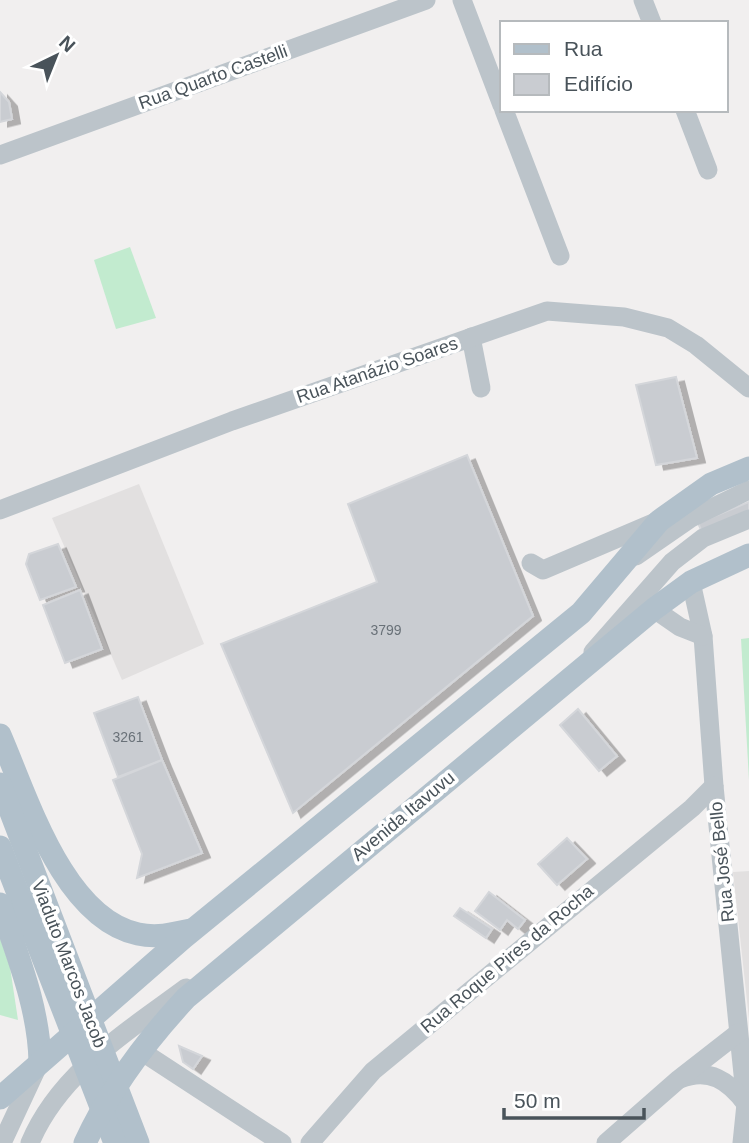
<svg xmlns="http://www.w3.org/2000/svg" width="749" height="1143" font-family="Helvetica,sans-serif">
	<defs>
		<filter id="shadow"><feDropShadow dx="8" dy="4.5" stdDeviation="0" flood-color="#0004"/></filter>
	</defs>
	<rect width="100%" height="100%" fill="#f1efef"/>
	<g fill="#e2e0e0">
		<path d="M139,484L204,644L122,680L52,518Z"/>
		<path d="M749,871V1019L733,872Z"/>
	</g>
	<g fill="#c2ebcf">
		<path d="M130,247L156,318L116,329L94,260Z"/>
		<path d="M749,638V780L741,639Z"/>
		<path d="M0,938L10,967L18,1020L0,1015Z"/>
	</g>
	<g fill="#c9ccd1" stroke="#d4d6da" stroke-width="2" filter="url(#shadow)">
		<path d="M0,92L9,102L12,119L0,122Z"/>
		<path d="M676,377L697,458L656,465L636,385Z"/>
		<path d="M467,455L533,616L293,813L221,644L377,582L348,504Z"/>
		<path d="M749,502V513L702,532L698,523Z"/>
		<path d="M58,544L76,587L40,600L26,564L29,554Z"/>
		<path d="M80,590L102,649L65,663L43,605Z"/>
		<path d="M138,697L162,760L118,777L94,713Z"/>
		<path d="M578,709L617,756L599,771L560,725Z"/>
		<path d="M162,760L202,853L137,878L142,854L113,780Z"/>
		<path d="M567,838L587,859L557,885L538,864Z"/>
		<path d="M489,892L525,920L518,929L507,920L500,930L475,911Z"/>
		<path d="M460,908L492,929L486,938L454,916Z"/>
		<path d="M179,1046L202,1056L193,1069L183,1062Z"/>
	</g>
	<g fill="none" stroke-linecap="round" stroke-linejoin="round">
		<g stroke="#bcc4ca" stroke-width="19">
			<path d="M462,0L502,105"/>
			<path d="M643,0L652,23"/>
			<path d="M504,110L560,256"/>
			<path d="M685,110L708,170"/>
			<path d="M0,155L426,0"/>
			<path d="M471,337L481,388"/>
			<path d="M0,510L232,421L547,311L624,317L668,328L696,345L749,388"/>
			<path d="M636,556L691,518L749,490"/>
			<path d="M531,563L543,570L658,521"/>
			<path d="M691,582L703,636L714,786L746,1104L742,1143"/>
			<path d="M654,609L680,627L703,636"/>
			<path d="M593,652L672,562L703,538L749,519"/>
			<path d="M141,1051L282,1143"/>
			<path d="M680,1079C709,1067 729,1081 746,1104"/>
			<path d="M2,1143L36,1070"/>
			<path d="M30,1143C59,1073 128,1031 186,988"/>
			<path d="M310,1143L373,1071L692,808L714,786"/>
			<path d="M606,1143L679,1079L738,1033"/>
		</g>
		<g stroke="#b1c0cb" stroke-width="23">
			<path d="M0,735C27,797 63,918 138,934C157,938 173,934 191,930"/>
			<path d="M0,784L138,1143"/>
			<path d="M0,847L115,1143"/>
			<path d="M0,904C17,955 39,1007 40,1062"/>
			<path d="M0,1098L183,938L581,613L659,521L711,484L749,468"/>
			<path d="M85,1143C110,1089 146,1041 186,998L654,609L691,582L749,555"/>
		</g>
	</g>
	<g text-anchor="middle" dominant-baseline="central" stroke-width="7" stroke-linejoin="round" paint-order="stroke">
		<g font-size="14" fill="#697178">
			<text x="386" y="630">3799</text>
			<text x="128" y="737">3261</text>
		</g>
		<g font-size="18" fill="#49535a" stroke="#fff">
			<text transform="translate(213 77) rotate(-20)">Rua Quarto Castelli</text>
			<text transform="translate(377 370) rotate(-19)">Rua Atanázio Soares</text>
			<text transform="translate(403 816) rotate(-40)">Avenida Itavuvu</text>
			<text transform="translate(722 862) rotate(-96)">Rua José Bello</text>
			<text transform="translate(507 959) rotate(-40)">Rua Roque Pires da Rocha</text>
			<text transform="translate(69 964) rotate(69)">Viaduto Marcos Jacob</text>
		</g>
	</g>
	<rect x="500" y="21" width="228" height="91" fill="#ffffff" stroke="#b6babd" stroke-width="2"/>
	<rect x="514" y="44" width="35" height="10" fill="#b1c0cb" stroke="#b6babd" stroke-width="2"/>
	<text x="564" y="56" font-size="21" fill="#49535a">Rua</text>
	<rect x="514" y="74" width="35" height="21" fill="#c9ccd1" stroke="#b6babd" stroke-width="2"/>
	<text x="564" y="91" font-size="21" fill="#49535a">Edifício</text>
	<g transform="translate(56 56) rotate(43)" stroke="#ffffff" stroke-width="5" paint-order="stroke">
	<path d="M0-5L12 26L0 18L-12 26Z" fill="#49535a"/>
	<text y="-10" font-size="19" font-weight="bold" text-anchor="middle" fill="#49535a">N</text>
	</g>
	<path d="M504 1108v10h140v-10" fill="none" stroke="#49535a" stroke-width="3.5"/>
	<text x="514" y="1108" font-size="21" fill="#49535a" stroke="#ffffff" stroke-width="5" paint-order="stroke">50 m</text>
</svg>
